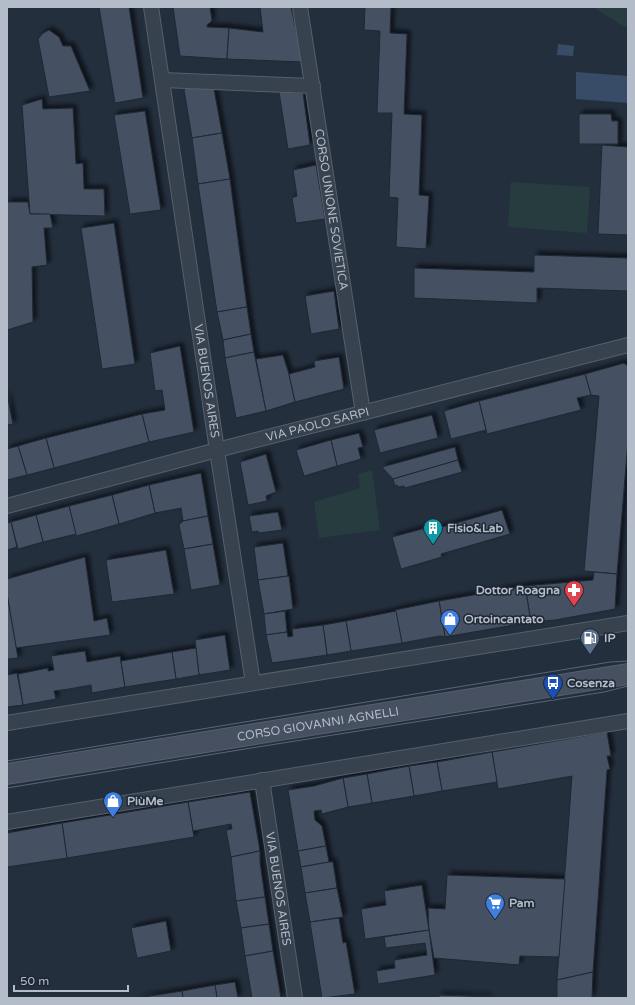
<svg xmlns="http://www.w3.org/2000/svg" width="635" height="1005" font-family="'Varela Round',sans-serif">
	<defs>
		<filter id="shadow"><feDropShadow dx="3.5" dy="-3.5" stdDeviation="2" flood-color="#0009"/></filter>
	</defs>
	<rect width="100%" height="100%" fill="#242f3e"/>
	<g fill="#263c3f">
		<path d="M593,7H628V27L623,26Z"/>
		<path d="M511,182L590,187L587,233L508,227Z"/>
		<path d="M372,470L380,530L319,538L314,502L360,488L358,474Z"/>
	</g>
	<g fill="#394c67">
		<path d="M558,44L574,46L573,56L557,55Z"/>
		<path d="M576,72L628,76V103L576,99Z"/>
	</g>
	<g fill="#455162" stroke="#1f2835" filter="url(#shadow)">
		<path d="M99,7H129L143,98L115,103Z"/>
		<path d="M173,7H210L212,21L207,25V27L229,28L227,59L180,56Z"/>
		<path d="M260,7H291L303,62L227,59L229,28L263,32Z"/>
		<path d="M365,7H391L390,33L407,34L404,114L422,115L419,195L429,196L426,249L396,247L398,198L389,197L392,113H377L380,31L364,30Z"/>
		<path d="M49,30L59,37L63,46H71L90,91L49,97L38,39L43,33Z"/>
		<path d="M187,87L214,89L222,133L192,138L184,90Z"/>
		<path d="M279,92L303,93L310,145L288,149Z"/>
		<path d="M42,99L43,109L73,108L76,164L83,163L84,189H104L105,216L30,214L22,105Z"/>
		<path d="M145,111L161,210L130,214L114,115Z"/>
		<path d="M579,114H611L612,121H618V144H579Z"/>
		<path d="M222,133L230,179L198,184L192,138Z"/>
		<path d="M602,145L628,147V235L598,234Z"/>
		<path d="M316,165L325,219L296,223L292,198L297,196L293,170Z"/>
		<path d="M230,179L247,307L217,312L198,184Z"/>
		<path d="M7,202H28L30,214H50L53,228H44L47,265L32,267L33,322L7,330Z"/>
		<path d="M114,223L135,364L102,369L81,228Z"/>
		<path d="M534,255L628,258V291L537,288V303L414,298V268L534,272Z"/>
		<path d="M334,291L339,329L311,334L305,296Z"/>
		<path d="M247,307L251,334L223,340L217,312Z"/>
		<path d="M251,334L254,352L225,358L223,340Z"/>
		<path d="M180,346L194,432L149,442L142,414L165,410L162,390L155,391L150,353Z"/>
		<path d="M254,352L266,411L236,418L225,358Z"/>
		<path d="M283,355L289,374L295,402L266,411L256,359Z"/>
		<path d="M339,357L344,389L295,402L289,374L315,367L314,361Z"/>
		<path d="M624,363L628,366V441L617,574L584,571L599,396L591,395L585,374Z"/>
		<path d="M585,374L591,395L577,398L581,410L487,434L479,401Z"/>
		<path d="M7,394L13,424L7,425Z"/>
		<path d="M479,401L486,430L451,439L444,411Z"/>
		<path d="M142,414L149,442L54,468L46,438Z"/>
		<path d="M432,415L438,438L380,453L374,430Z"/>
		<path d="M359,433L363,447L358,448L361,459L337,466L331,440Z"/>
		<path d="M46,438L54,468L27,475L18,446Z"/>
		<path d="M331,440L337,466L304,476L296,450Z"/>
		<path d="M18,446L27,475L7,480V449Z"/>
		<path d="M455,447L458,460L393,479L382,467Z"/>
		<path d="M266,454L276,492L266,496L267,501L248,505L240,462Z"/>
		<path d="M458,460L462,472L405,488L404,486L398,487L397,485L395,486L393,479Z"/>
		<path d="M201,473L208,516L183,521L181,508L155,513L149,485Z"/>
		<path d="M149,485L155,513L119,524L112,495Z"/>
		<path d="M112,495L119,524L76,536L69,506Z"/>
		<path d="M69,506L76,534L43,542L36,515Z"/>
		<path d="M502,510L510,534L441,554L442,557L401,569L392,537L433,526L435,529Z"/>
		<path d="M278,512L282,530L259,533L258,531L252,532L249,516Z"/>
		<path d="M36,515L43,542L18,549L11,522Z"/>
		<path d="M208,516L213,544L184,549L179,525L183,521Z"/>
		<path d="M11,522L17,547L7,550V523Z"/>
		<path d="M283,543L288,576L258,580L254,547Z"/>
		<path d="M213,544L220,585L191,590L184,549Z"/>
		<path d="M166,550L174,594L112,602L106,560Z"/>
		<path d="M85,557L94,621L107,618L110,635L16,648L7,594V579Z"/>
		<path d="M594,572L617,574L615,609L555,620L531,622L525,586L593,580Z"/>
		<path d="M288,576H289L293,609L264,614L258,580Z"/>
		<path d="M525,586L531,622L445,637L439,601Z"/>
		<path d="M7,594L18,658L7,659Z"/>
		<path d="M439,601L445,637L440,636L402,643L395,610Z"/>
		<path d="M285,611L287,632L266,635L264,614Z"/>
		<path d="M396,611L402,643L351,651L346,621Z"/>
		<path d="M346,621L351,651L327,655L323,625Z"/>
		<path d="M323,625L327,655L272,663L266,635L287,632L288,637L293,636L292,629Z"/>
		<path d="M225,635L230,670L199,675L195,640Z"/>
		<path d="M196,648L199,675L176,679L172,652Z"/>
		<path d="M85,651L87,662L120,656L125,687L92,693L91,685L69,689L54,691L56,699L23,705L18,674L48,668V671L54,670L51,656Z"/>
		<path d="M172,652L176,679L125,687L121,661Z"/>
		<path d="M17,673L23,705L7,707V675Z"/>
		<path d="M607,732L611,756H607L610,769L607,770L593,972L557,980L572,776L498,789L492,752Z"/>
		<path d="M492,752L497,782L442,791L437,762Z"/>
		<path d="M437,762L442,791L414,796L409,766Z"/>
		<path d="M409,766L414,796L372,803L367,774Z"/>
		<path d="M367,774L372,803L348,807L343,778Z"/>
		<path d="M343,778L348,807L322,814L321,810L314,811L315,820L322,826L326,846L298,851L288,790L314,786Z"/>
		<path d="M250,792L260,851L231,857L226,830L232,829L231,824L193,831L188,802Z"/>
		<path d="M188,802L194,837L67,858L62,823Z"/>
		<path d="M62,823L67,858L7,867V833Z"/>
		<path d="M326,846L329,862L301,867L298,851Z"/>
		<path d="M260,851V862L265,897L236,901L231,857Z"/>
		<path d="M329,862H333L337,888L305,893L301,867Z"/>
		<path d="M447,875L565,879L559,957L520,956L519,965L434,958L429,930L428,908L445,909Z"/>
		<path d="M422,885L429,930L365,939L361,909L386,905L384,891Z"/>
		<path d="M337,888L343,917L310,922L305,893Z"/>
		<path d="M265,897L269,924L241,928L236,901Z"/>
		<path d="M339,918L343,943L346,942L355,994L322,998L310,922Z"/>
		<path d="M166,921L171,951L137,958L131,928Z"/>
		<path d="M269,924L273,951L245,956L241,928Z"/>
		<path d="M429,930L435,975L378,984L376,971L395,968L394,960L427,955L425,943L386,948L384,937Z"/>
		<path d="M273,951L281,998H252L245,956Z"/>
		<path d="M593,972L592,998H557V980Z"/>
		<path d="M235,982L238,998H217L215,985Z"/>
		<path d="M215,985L217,998H183L182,991Z"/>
		<path d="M182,991L183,998H138Z"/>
		<path d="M439,995L489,997V998H439Z"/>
	</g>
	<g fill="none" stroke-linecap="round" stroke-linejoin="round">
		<g stroke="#565f6c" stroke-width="16">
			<g id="street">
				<path id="s1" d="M151,7L217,450L253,683"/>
				<path id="s2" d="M300,7L363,413"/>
				<path d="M162,80L313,86"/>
				<path id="s3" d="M7,506L217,450L628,345"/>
				<path d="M7,723L628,623"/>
				<path id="s4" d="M262,780L295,998"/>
				<path d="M7,822L628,721"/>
			</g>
		</g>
		<g stroke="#565f6c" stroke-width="22">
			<g id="secondary">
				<path id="s5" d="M7,774L628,674"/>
			</g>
		</g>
		<use href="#street" stroke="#38414e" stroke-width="14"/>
		<use href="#secondary" stroke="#465061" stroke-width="20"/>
		<g stroke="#5a6575" stroke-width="1">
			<path d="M7,761L610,662L628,661"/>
			<path d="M7,788L245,749L604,692L628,686"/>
		</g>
	</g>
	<defs>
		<g id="building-pin" transform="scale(1)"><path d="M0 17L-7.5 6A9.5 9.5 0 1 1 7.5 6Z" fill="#0f9aa8" stroke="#1d2633"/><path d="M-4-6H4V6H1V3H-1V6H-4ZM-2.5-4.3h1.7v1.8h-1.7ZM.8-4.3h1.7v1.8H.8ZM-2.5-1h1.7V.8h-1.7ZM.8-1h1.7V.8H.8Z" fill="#fff"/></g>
		<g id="pharmacy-pin" transform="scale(1)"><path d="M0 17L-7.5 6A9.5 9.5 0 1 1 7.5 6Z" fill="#e0444e" stroke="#1d2633"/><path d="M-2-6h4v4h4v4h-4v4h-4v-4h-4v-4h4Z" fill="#fff"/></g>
		<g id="shop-pin" transform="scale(1)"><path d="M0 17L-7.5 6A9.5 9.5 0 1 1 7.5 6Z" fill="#3f7fe0" stroke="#1d2633"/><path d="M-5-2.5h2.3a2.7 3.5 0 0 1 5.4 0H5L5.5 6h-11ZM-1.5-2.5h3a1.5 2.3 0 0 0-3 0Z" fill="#fff"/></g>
		<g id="fuel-pin" transform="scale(1)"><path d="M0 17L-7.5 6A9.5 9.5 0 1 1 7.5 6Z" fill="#5c6f8a" stroke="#1d2633"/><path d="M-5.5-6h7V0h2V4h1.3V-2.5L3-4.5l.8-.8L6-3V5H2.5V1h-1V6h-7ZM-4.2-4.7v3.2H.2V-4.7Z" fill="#fff"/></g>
		<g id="bus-pin" transform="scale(1)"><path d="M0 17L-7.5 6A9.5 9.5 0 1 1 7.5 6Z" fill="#1a4fb4" stroke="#1d2633"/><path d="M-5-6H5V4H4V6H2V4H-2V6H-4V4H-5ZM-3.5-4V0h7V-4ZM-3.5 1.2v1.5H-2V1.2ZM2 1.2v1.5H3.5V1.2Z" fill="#fff"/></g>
		<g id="supermarket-pin" transform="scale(1)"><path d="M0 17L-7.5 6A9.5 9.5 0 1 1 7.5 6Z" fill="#3f7fe0" stroke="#1d2633"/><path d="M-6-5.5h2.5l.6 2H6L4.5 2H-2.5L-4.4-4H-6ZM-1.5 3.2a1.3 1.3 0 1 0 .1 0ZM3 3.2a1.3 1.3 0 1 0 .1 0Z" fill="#fff"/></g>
	</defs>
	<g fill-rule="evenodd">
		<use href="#building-pin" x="433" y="528"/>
		<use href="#pharmacy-pin" x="574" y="590"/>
		<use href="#shop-pin" x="450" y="619"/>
		<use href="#fuel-pin" x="590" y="638"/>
		<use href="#bus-pin" x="553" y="683"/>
		<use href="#shop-pin" x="113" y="801"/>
		<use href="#supermarket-pin" x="495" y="903"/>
	</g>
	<g text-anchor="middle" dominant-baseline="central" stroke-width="3" stroke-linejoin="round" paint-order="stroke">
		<g font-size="12" fill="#b4bcc9" stroke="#1d2633">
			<text stroke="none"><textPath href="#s2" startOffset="205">CORSO UNIONE SOVIETICA</textPath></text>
			<text stroke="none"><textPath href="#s1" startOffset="378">VIA BUENOS AIRES</textPath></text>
			<text stroke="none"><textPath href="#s3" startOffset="321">VIA PAOLO SARPI</textPath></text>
			<text stroke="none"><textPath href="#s5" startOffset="315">CORSO GIOVANNI AGNELLI</textPath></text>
			<text stroke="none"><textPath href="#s4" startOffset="110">VIA BUENOS AIRES</textPath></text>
		</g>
		<g font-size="12" font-weight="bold" fill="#b4bcc9" stroke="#1d2633" text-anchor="start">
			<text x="447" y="528">Fisio&amp;Lab</text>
			<text x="560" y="590" text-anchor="end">Dottor Roagna</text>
			<text x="464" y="619">Ortoincantato</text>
			<text x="604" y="638">IP</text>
			<text x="567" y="683">Cosenza</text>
			<text x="127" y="801">PiùMe</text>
			<text x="509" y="903">Pam</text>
		</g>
	</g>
	<rect width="635" height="1005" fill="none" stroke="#b4bcc9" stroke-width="16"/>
	<path d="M14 985v6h114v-6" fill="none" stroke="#b4bcc9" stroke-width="2"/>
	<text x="20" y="985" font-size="12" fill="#b4bcc9" stroke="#1d2633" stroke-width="3" paint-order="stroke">50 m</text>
</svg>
